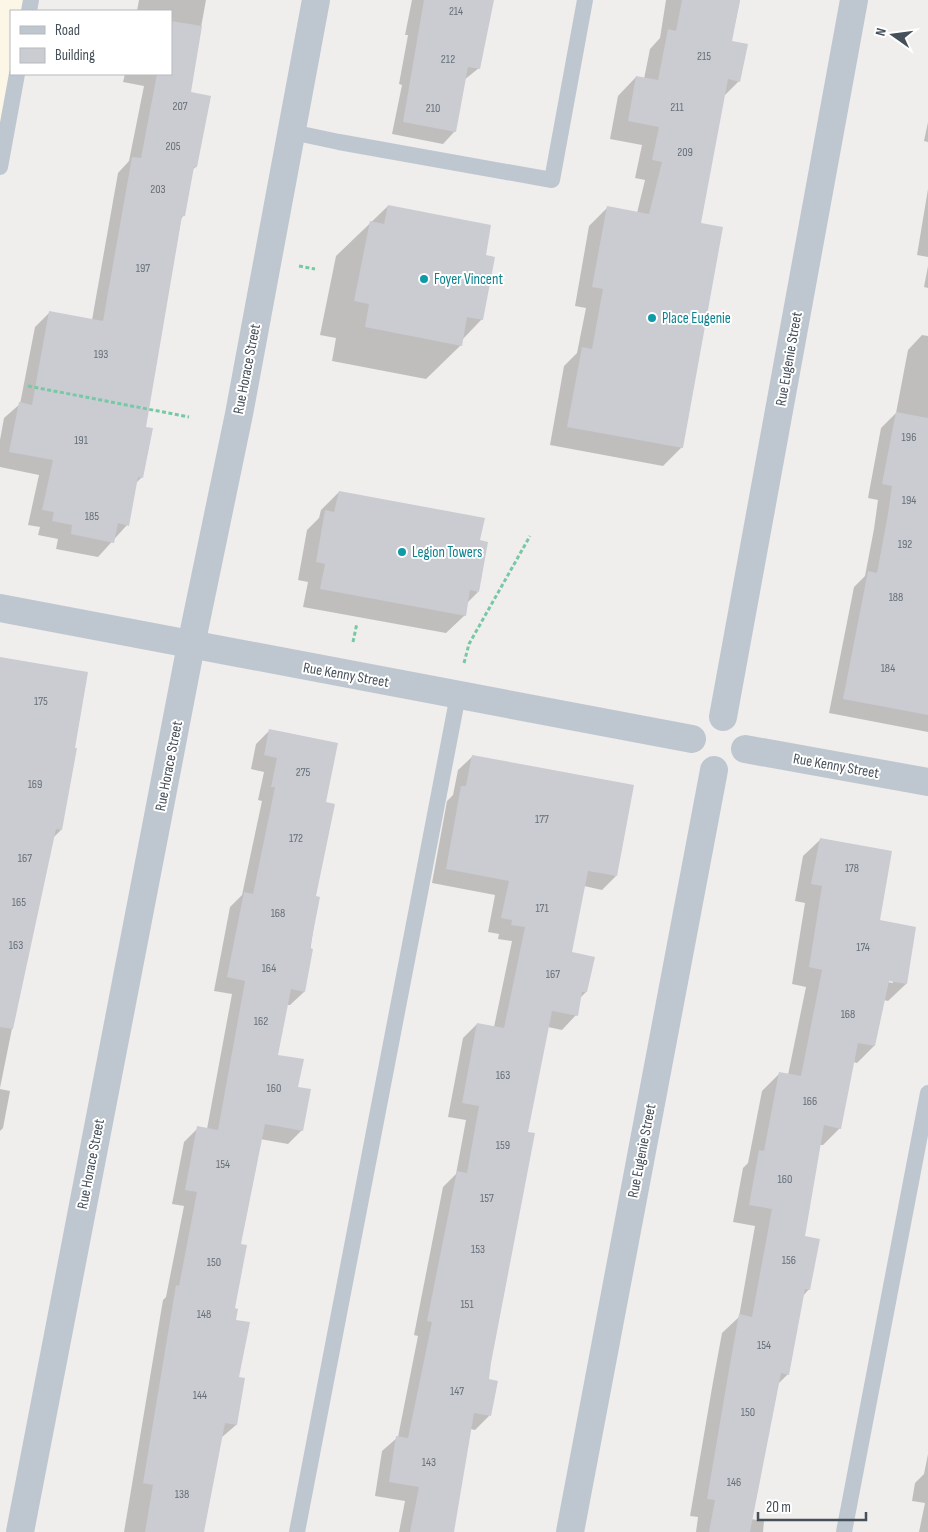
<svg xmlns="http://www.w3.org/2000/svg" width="928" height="1532" font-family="'Sofia Sans Condensed',sans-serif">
	<rect width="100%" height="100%" fill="#f0eded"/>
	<path fill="#fbf6e6" d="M0,0H31L29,11H11V74L0,167Z"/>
	<g fill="#0003" fill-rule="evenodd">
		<path d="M139,0H206L189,93L196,167L192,170L184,215L181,219L144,428L142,477L136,483L127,525L98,557L56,549L58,539L38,535L40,527L28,525L39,475L0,467V440L4,418L20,404L35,327L50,312L92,320L118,173L129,161L144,86L123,82L125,74H171V11H137Z"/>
		<path d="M412,0H492L479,68L464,80L455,131L443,144L392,134L402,85L399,84L408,35H405Z"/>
		<path d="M666,0H740L731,42L739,81L723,97L700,224L682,447L663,466L550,445L564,366L577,353L586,308L575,306L589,226L608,207L637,213L645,180L635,178L642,145L610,139L618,96L636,77L644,79L650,49L660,38Z"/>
		<path d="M928,122V142L924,141Z"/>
		<path d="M928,189V257L917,255Z"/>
		<path d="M388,206L484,256L482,319L462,340L461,345L426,379L332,361L336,338L320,335L336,256Z"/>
		<path d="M928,266V288L924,287Z"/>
		<path d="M922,335L928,336V732L829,713L854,587L865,576L874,529L878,500L868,498L881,428L896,413L908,350Z"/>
		<path d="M339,492L478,592L467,603L465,615L446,633L303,607L308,582L298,580L307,530L319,518L321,510Z"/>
		<path d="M0,658L61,830L53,838L42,880L0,1088Z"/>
		<path d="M270,730L325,803L314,897L318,898L304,992L290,1005H287L277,1056L297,1088L302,1130L288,1144L260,1139L240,1245L234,1309L238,1378L236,1425L221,1438L203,1532H124L163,1300L166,1297L184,1206L172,1204L184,1142L198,1128L207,1129L232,994L214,991L230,907L242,895L262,801L258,800L264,772L251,769L256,744Z"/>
		<path d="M473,756L616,876L602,890L584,886L570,953L586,992L580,998L576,1015L562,1030L548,1027L527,1133L490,1362L488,1380L489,1416L475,1430L470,1429L453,1532H399L405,1501L375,1496L382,1451L398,1437L418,1336L414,1335L443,1187L456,1174L466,1120L448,1117L463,1038L477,1024L494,1027L512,941L498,939L499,934L488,932L495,895L432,883L447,801L453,795L458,770Z"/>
		<path d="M821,839L878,921L915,928L906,984L888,1001L884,1000L874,1046L857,1063L853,1062L840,1128L823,1145H820L804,1237L809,1289L803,1296L788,1374L777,1385L751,1519L764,1521L763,1532H696L698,1517L690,1516L713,1382L722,1333L739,1317L755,1226L733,1222L743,1168L748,1163L762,1091L779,1074L788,1075L806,987L792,984L805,903L795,901L803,856ZM883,979L893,981V983L882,981Z"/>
		<path d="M0,1089L10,1091L3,1128L0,1131Z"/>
		<path d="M928,1454V1532H919L925,1503L912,1501L915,1483L924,1474Z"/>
	</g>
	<g fill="#caccd2">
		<path d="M424,0H494L480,69L468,67L456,132L403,122Z"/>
		<path d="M682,0H740L732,41L748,44L740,82L728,79L701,223L723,227L683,448L567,427L582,347L592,349L603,289L592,287L607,206L649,214L662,162L652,160L659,127L628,121L636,76L658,80L668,29L676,31Z"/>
		<path d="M171,21L202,26L191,92L211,96L197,167H194L185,216H182L146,427L153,428L143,478L138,477L129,526L118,523L114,543L71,534L72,525L52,521L54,512L42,510L53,460L9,452L19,402L32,405L49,311L103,321L132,157L141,158L157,74H171Z"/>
		<path d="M388,205L491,225L486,255L495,257L483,320L467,317L462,346L365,327L369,304L354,301L370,221L384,224Z"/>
		<path d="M896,412L928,418V715L843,699L868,571L877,573L888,514L892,486L882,484Z"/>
		<path d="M339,491L485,518L480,540L488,542L479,592L470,590L466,616L320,589L325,564L316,562L325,510L334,512Z"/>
		<path d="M0,657L88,672L75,748H77L62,830L56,829L13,1029L0,1027Z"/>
		<path d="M269,729L338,743L326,802L335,804L316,896L320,897L310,948L313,949L305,992L291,989L278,1055L304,1059L298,1087L311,1089L303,1131L265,1124L241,1244L247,1245L235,1308L238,1309L236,1320L250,1322L239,1377L245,1378L237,1425L225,1423L204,1532H145L153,1485L143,1483L176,1285L179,1286L197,1192L185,1190L197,1126L218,1130L245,981L227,977L244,892L253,894L275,787H271L277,758L264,755Z"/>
		<path d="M472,755L634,785L617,876L588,871L572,952L595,957L587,992H582L578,1016L552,1011L528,1132L535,1133L491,1363L489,1379L498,1381L491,1416L474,1413L454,1532H410L419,1487L389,1482L396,1436L408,1438L432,1322L427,1321L457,1171L467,1173L479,1106L462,1103L477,1023L504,1028L525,927L511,925L512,920L501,918L509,881L446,869L461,786H466Z"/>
		<path d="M820,838L892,851L880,920L916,927L907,984L889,981L875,1046L858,1043L841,1129L824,1125L805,1236L820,1239L810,1290L805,1289L789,1375L781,1373L750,1532H709L715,1500L707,1499L730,1364L739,1314L752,1317L772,1209L749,1205L759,1150L764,1151L779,1072L801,1076L822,970L809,967L822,886L811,884Z"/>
	</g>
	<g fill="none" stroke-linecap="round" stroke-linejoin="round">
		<g stroke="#76c9a4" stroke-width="3" stroke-dasharray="4 2.5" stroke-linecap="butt">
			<path d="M299,266L315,269"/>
			<path d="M28,386L189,417"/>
			<path d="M353,642L357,623"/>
			<path d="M464,663L469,644L530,536"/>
		</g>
		<g stroke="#bec7cf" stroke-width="16">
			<path d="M29,11L31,0"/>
			<path d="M292,132L339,142L552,180L585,0"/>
			<path d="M0,167L17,74"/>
			<path d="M297,1532L458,695"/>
			<path d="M844,1532L928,1093"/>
		</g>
		<g stroke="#bec7cf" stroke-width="28">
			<path d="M0,608L692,739"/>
			<path d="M723,717L854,0"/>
			<path d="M745,749L928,782"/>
			<path d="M20,1532L191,645L239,414L316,0"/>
			<path d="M570,1532L714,770"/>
		</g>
	</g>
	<g fill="#0f9aa8" stroke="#fff" stroke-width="2">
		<circle cx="424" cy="279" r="5"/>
		<circle cx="652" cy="318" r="5"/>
		<circle cx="402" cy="552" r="5"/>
	</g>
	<g text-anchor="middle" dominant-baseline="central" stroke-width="4" stroke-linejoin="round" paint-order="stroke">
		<g font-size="12" fill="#676f78">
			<text x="456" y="11">214</text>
			<text x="704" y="56">215</text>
			<text x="448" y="59">212</text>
			<text x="180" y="106">207</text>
			<text x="677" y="107">211</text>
			<text x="433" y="108">210</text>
			<text x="173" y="146">205</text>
			<text x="685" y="152">209</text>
			<text x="158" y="189">203</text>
			<text x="143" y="268">197</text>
			<text x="101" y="354">193</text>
			<text x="909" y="437">196</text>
			<text x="81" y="440">191</text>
			<text x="909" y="500">194</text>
			<text x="92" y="516">185</text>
			<text x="905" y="544">192</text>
			<text x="896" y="597">188</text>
			<text x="888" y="668">184</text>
			<text x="41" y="701">175</text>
			<text x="303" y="772">275</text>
			<text x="35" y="784">169</text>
			<text x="542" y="819">177</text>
			<text x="296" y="838">172</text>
			<text x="25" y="858">167</text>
			<text x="852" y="868">178</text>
			<text x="19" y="902">165</text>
			<text x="542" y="908">171</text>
			<text x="278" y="913">168</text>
			<text x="16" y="945">163</text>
			<text x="863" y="947">174</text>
			<text x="269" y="968">164</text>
			<text x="553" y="974">167</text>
			<text x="848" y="1014">168</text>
			<text x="261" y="1021">162</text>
			<text x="503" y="1075">163</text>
			<text x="274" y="1088">160</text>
			<text x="810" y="1101">166</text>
			<text x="503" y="1145">159</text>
			<text x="223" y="1164">154</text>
			<text x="785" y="1179">160</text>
			<text x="487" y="1198">157</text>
			<text x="478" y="1249">153</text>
			<text x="789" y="1260">156</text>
			<text x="214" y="1262">150</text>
			<text x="467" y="1304">151</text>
			<text x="204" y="1314">148</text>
			<text x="764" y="1345">154</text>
			<text x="457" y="1391">147</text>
			<text x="200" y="1395">144</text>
			<text x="748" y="1412">150</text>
			<text x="429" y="1462">143</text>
			<text x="734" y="1482">146</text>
			<text x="182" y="1494">138</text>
		</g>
		<g font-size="15" fill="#0d838f" stroke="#fff" text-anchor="start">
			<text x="434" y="279">Foyer Vincent</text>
			<text x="662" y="318">Place Eugenie</text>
			<text x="412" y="552">Legion Towers</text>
		</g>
		<g font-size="15" fill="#46505a" stroke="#fff">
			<text transform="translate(789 359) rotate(-80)">Rue Eugenie Street</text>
			<text transform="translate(247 369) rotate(-79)">Rue Horace Street</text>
			<text transform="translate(346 675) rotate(10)">Rue Kenny Street</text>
			<text transform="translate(169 766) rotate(-79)">Rue Horace Street</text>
			<text transform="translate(836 766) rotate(10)">Rue Kenny Street</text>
			<text transform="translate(642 1151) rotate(-79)">Rue Eugenie Street</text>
			<text transform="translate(91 1164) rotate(-79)">Rue Horace Street</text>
		</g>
	</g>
	<rect x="10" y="10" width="162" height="65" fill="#ffffff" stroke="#b5b9bd"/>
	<rect x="20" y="26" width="25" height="8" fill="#bec7cf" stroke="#b5b9bd"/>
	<text x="55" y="35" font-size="15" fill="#46505a">Road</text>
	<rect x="20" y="48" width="25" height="15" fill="#caccd2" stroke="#b5b9bd"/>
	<text x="55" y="60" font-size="15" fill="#46505a">Building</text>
	<g transform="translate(893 35) rotate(284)" stroke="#ffffff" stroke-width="4" paint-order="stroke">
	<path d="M0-4L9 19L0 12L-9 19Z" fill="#46505a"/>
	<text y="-8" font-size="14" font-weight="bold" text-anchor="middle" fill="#46505a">N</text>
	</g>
	<path d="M758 1512v8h108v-8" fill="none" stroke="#46505a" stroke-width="2.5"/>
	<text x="766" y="1512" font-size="15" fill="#46505a" stroke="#ffffff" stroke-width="4" paint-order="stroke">20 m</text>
</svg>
